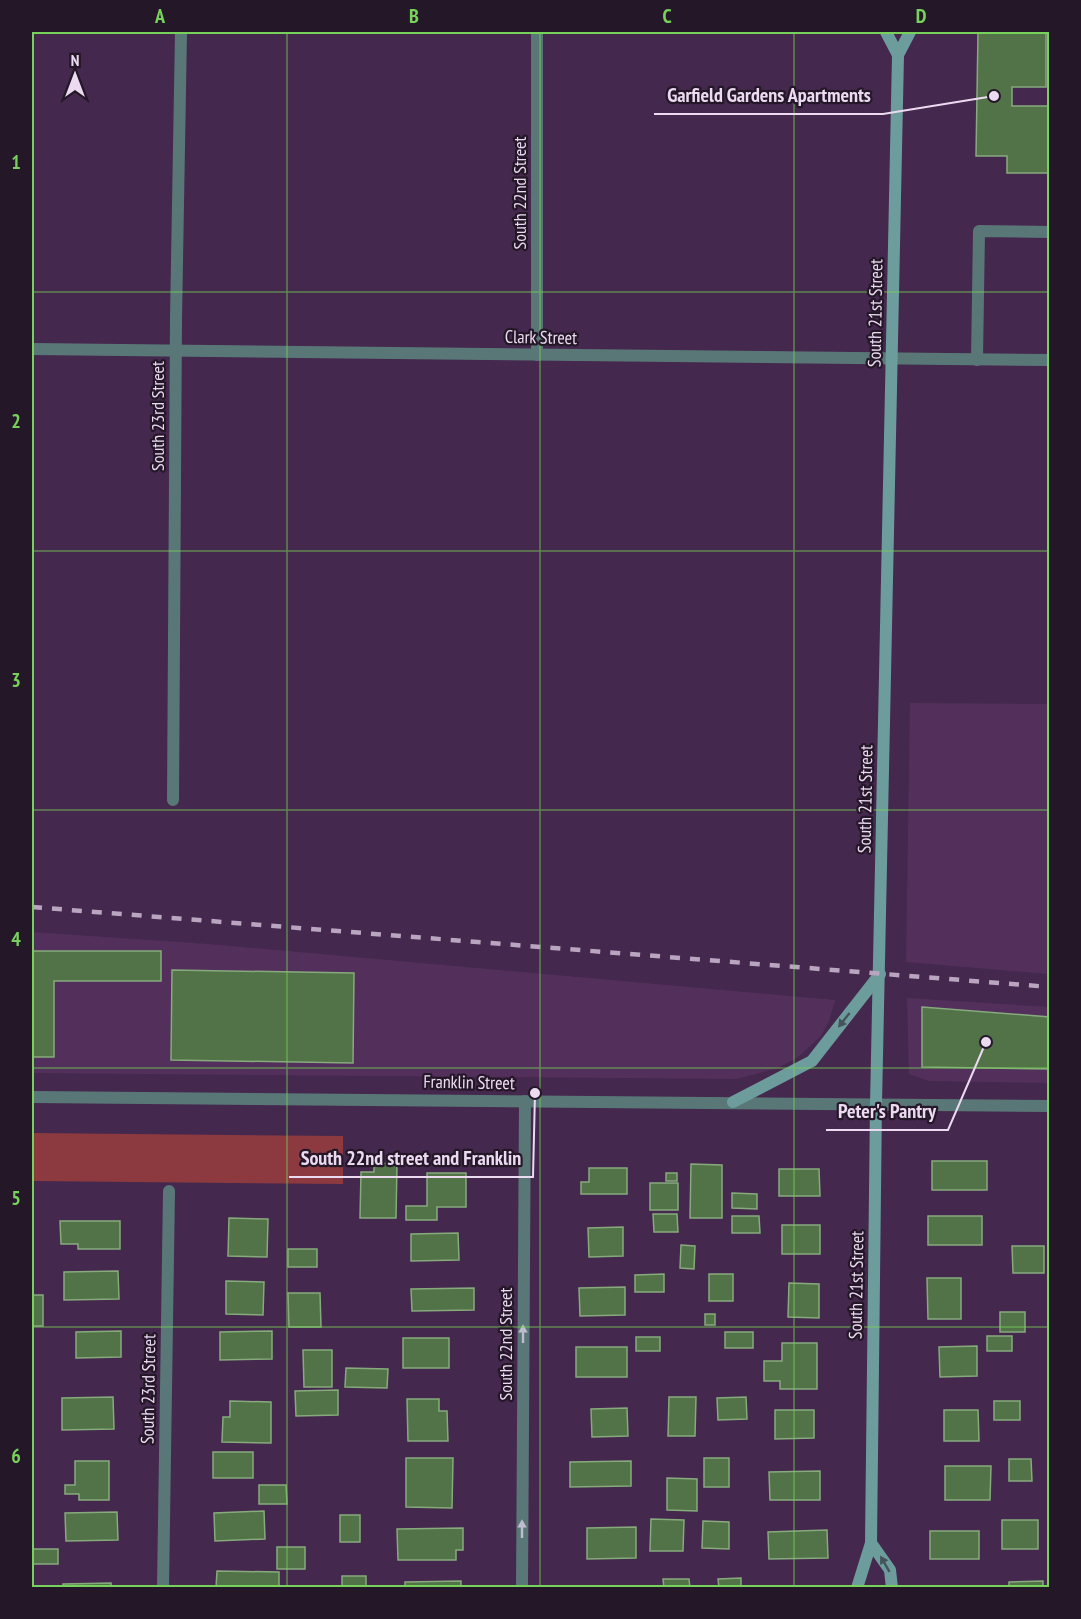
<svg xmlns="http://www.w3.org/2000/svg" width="1081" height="1619" font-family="'PT Sans Narrow',sans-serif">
	<rect width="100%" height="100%" fill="#45284d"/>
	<g fill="#52305b">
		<path d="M910,703L1049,704V974L906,962Z"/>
		<path d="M32,932L208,944L835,1000L829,1021L821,1036L798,1057L778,1068L736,1079L32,1073Z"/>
		<path d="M907,998L1049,1007V1083L929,1081L909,1074Z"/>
	</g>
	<path fill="#8c3a3f" d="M32,1133L343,1136V1184L32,1181Z"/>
	<g fill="#527248" stroke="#87aa7d" stroke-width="1.5">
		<path d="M978,32H1046V87H1012V106H1050V173H1007V156H976Z"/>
		<path d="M32,951H161V981H54V1057H32Z"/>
		<path d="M172,970L354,973L353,1063L171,1060Z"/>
		<path d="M922,1007L1050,1017V1069L922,1067Z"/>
		<rect x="932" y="1161" width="55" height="29"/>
		<path d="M374,1163L397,1164L396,1218H360L361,1172H374Z"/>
		<path d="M691,1164L722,1165V1218H690Z"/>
		<path d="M589,1168H627V1194H581V1182H589Z"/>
		<path d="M779,1169H819L820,1196H779Z"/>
		<path d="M427,1173H466V1207H437V1220H406V1206H427Z"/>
		<rect x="666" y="1173" width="11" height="8"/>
		<rect x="650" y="1183" width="28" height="27"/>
		<path d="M732,1193L757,1194V1209L732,1208Z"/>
		<path d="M653,1214H677L678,1232H654Z"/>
		<path d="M732,1216H759L760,1233H732Z"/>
		<rect x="928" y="1216" width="54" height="29"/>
		<path d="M229,1218L268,1219L267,1257L228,1256Z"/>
		<path d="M60,1221H120V1249H78V1244H61Z"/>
		<rect x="782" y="1225" width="38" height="29"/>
		<path d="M623,1227V1256L589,1257L588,1228Z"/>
		<path d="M458,1233L459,1260L411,1261V1234Z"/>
		<path d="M681,1245L695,1246L694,1269L680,1268Z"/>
		<path d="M1012,1246H1044V1273H1013Z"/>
		<rect x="288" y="1249" width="29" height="18"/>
		<path d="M118,1271L119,1299L64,1300V1272Z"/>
		<path d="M664,1274V1292H635V1275Z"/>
		<rect x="709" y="1274" width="24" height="27"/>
		<path d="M927,1278H961V1319H928Z"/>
		<path d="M226,1281L264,1282L263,1315L226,1314Z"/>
		<path d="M789,1283L819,1284V1318L788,1317Z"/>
		<path d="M625,1287V1315L580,1316L579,1288Z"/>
		<path d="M474,1288V1310L412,1311L411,1289Z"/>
		<path d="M288,1293H320L321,1327H289Z"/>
		<rect x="32" y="1295" width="11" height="31"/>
		<rect x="1000" y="1312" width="25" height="20"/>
		<rect x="705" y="1314" width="10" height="11"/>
		<path d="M121,1331V1357L76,1358V1332Z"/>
		<path d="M272,1331V1359L220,1360V1332Z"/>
		<rect x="725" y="1332" width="28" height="16"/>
		<rect x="987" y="1336" width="25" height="15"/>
		<rect x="636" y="1337" width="24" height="14"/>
		<rect x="403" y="1338" width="46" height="30"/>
		<path d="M782,1343H817V1389H780V1381H764V1361H782Z"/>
		<path d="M977,1346V1376L940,1377L939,1347Z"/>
		<rect x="576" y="1347" width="51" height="30"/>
		<path d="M303,1350H332V1387H304Z"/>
		<path d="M346,1368L388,1369L387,1388L345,1387Z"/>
		<path d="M338,1390V1415L296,1416L295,1391Z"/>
		<path d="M113,1397L114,1429L62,1430V1398Z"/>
		<path d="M669,1397H696L695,1436H668Z"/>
		<path d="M746,1397L747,1419L718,1420L717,1398Z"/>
		<path d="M407,1399H439V1411H447L448,1441H408Z"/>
		<path d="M230,1401L271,1402V1443L222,1442L223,1417H230Z"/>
		<rect x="994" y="1401" width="26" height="19"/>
		<path d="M627,1408L628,1436L592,1437L591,1409Z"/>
		<path d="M775,1410H814V1438L775,1439Z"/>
		<path d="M944,1410H978L979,1441H944Z"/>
		<rect x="213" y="1452" width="40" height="26"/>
		<path d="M406,1458H453L452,1508L406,1507Z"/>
		<rect x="704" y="1458" width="25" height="29"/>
		<path d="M1009,1459H1031L1032,1481H1009Z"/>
		<path d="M75,1461H109V1500H79V1494H65V1485H75Z"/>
		<path d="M631,1461V1486L570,1487V1462Z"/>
		<path d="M945,1466H991L990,1500H945Z"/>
		<path d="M820,1471V1500H770L769,1472Z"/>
		<path d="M667,1478L697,1479V1511L667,1510Z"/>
		<path d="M259,1485H286L287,1504H259Z"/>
		<path d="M264,1511L265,1539L215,1541L214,1513Z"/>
		<path d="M117,1512L118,1540L66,1541L65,1513Z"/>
		<rect x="340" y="1515" width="20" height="27"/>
		<path d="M651,1519L684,1520L683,1551H650Z"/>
		<rect x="1002" y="1520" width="36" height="29"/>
		<path d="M703,1521L729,1522V1549L702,1548Z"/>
		<path d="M636,1527V1558L587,1559V1528Z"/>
		<path d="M463,1528V1550H456V1560H398L397,1529Z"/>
		<path d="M827,1530L828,1558L769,1559L768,1532Z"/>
		<rect x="930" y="1531" width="49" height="28"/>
		<rect x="277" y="1547" width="28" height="22"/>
		<rect x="32" y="1549" width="26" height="15"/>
		<path d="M217,1571L279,1572V1588H216Z"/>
		<rect x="342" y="1576" width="24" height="12"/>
		<path d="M741,1578V1588H719L718,1579Z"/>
		<path d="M663,1579H689L690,1588H664Z"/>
		<path d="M461,1581V1588H405V1582Z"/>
		<path d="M1043,1581V1588H1009V1582Z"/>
		<path d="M111,1583V1588H63V1584Z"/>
	</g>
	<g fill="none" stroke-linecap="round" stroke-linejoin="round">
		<path stroke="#5a7778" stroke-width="12" d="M977,360L979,231L1050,232"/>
		<g stroke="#5a7778" stroke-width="12">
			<path d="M32,349L1050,360"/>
			<path d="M537,355V32"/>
			<path d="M173,800L176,319L181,32"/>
			<path d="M32,1097L1050,1106"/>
			<path d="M163,1588L169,1191"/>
			<path d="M522,1588L525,1101"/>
		</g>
		<g stroke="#6d9c9d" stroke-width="12">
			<path d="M886,32L898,55"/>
			<path d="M733,1102L812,1061L880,974"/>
			<path d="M871,1543L890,1570L892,1588"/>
			<path d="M857,1588L871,1543L876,1104L898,55L910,32"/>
		</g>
		<path stroke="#baa5c0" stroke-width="4.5" stroke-dasharray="10 10" stroke-linecap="butt" d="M32,907L1050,987"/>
	</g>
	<defs><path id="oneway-solid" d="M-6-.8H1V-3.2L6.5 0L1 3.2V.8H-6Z" transform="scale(1.5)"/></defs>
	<g fill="#45535d">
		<use href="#oneway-solid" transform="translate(844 1020) rotate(128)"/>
		<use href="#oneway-solid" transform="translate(885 1564) rotate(-120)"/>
	</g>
	<g fill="#c0bccd">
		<use href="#oneway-solid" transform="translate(523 1334) rotate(-90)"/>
		<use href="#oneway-solid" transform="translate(522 1529) rotate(-90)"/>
	</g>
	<path fill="none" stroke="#76d25a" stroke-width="1.5" stroke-opacity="0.55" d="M287,32V1588M540,32V1588M794,32V1588M32,292H1050M32,551H1050M32,810H1050M32,1068H1050M32,1327H1050"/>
	<g text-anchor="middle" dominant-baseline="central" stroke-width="4.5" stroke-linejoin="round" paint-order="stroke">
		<g font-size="18" fill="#ecdaf1" stroke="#241728">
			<text transform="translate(519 193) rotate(-90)">South 22nd Street</text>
			<text transform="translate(875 313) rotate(-89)">South 21st Street</text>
			<text transform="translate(541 337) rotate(1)">Clark Street</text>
			<text transform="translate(157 416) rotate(-90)">South 23rd Street</text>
			<text transform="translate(865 799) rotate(-89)">South 21st Street</text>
			<text transform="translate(469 1082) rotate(1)">Franklin Street</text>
			<text transform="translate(856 1285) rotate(-89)">South 21st Street</text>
			<text transform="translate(505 1344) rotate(-90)">South 22nd Street</text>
			<text transform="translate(148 1389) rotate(-89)">South 23rd Street</text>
		</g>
	</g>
	<path fill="none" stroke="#ecdaf1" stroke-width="2" d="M994 96L883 114H654M986 1042L948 1130H826M535 1093L533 1177H289"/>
	<g fill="#ecdaf1" stroke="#241728" stroke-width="2">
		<circle cx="994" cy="96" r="6"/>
		<circle cx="986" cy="1042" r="6"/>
		<circle cx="535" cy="1093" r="6"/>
	</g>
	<g font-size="20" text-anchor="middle" font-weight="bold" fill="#ecdaf1" stroke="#241728" stroke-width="4.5" stroke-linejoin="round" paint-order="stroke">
		<text x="769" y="102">Garfield Gardens Apartments</text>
		<text x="887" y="1118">Peter's Pantry</text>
		<text x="411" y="1165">South 22nd street and Franklin</text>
	</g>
	<rect width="1081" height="1619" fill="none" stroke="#241728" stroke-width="66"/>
	<g transform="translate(75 75)" stroke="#241728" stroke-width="4.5" paint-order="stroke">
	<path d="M0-4.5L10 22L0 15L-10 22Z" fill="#ecdaf1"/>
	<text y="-9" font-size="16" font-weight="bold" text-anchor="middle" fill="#ecdaf1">N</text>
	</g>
	<rect x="33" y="33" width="1015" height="1553" fill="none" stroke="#76d25a" stroke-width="2"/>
	<g font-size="20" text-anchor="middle" font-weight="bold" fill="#76d25a">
		<text x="160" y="23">A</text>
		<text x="414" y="23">B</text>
		<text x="667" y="23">C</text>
		<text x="921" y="23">D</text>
		<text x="16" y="169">1</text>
		<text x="16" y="428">2</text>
		<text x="16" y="687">3</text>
		<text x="16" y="946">4</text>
		<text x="16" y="1205">5</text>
		<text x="16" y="1463">6</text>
	</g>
</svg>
